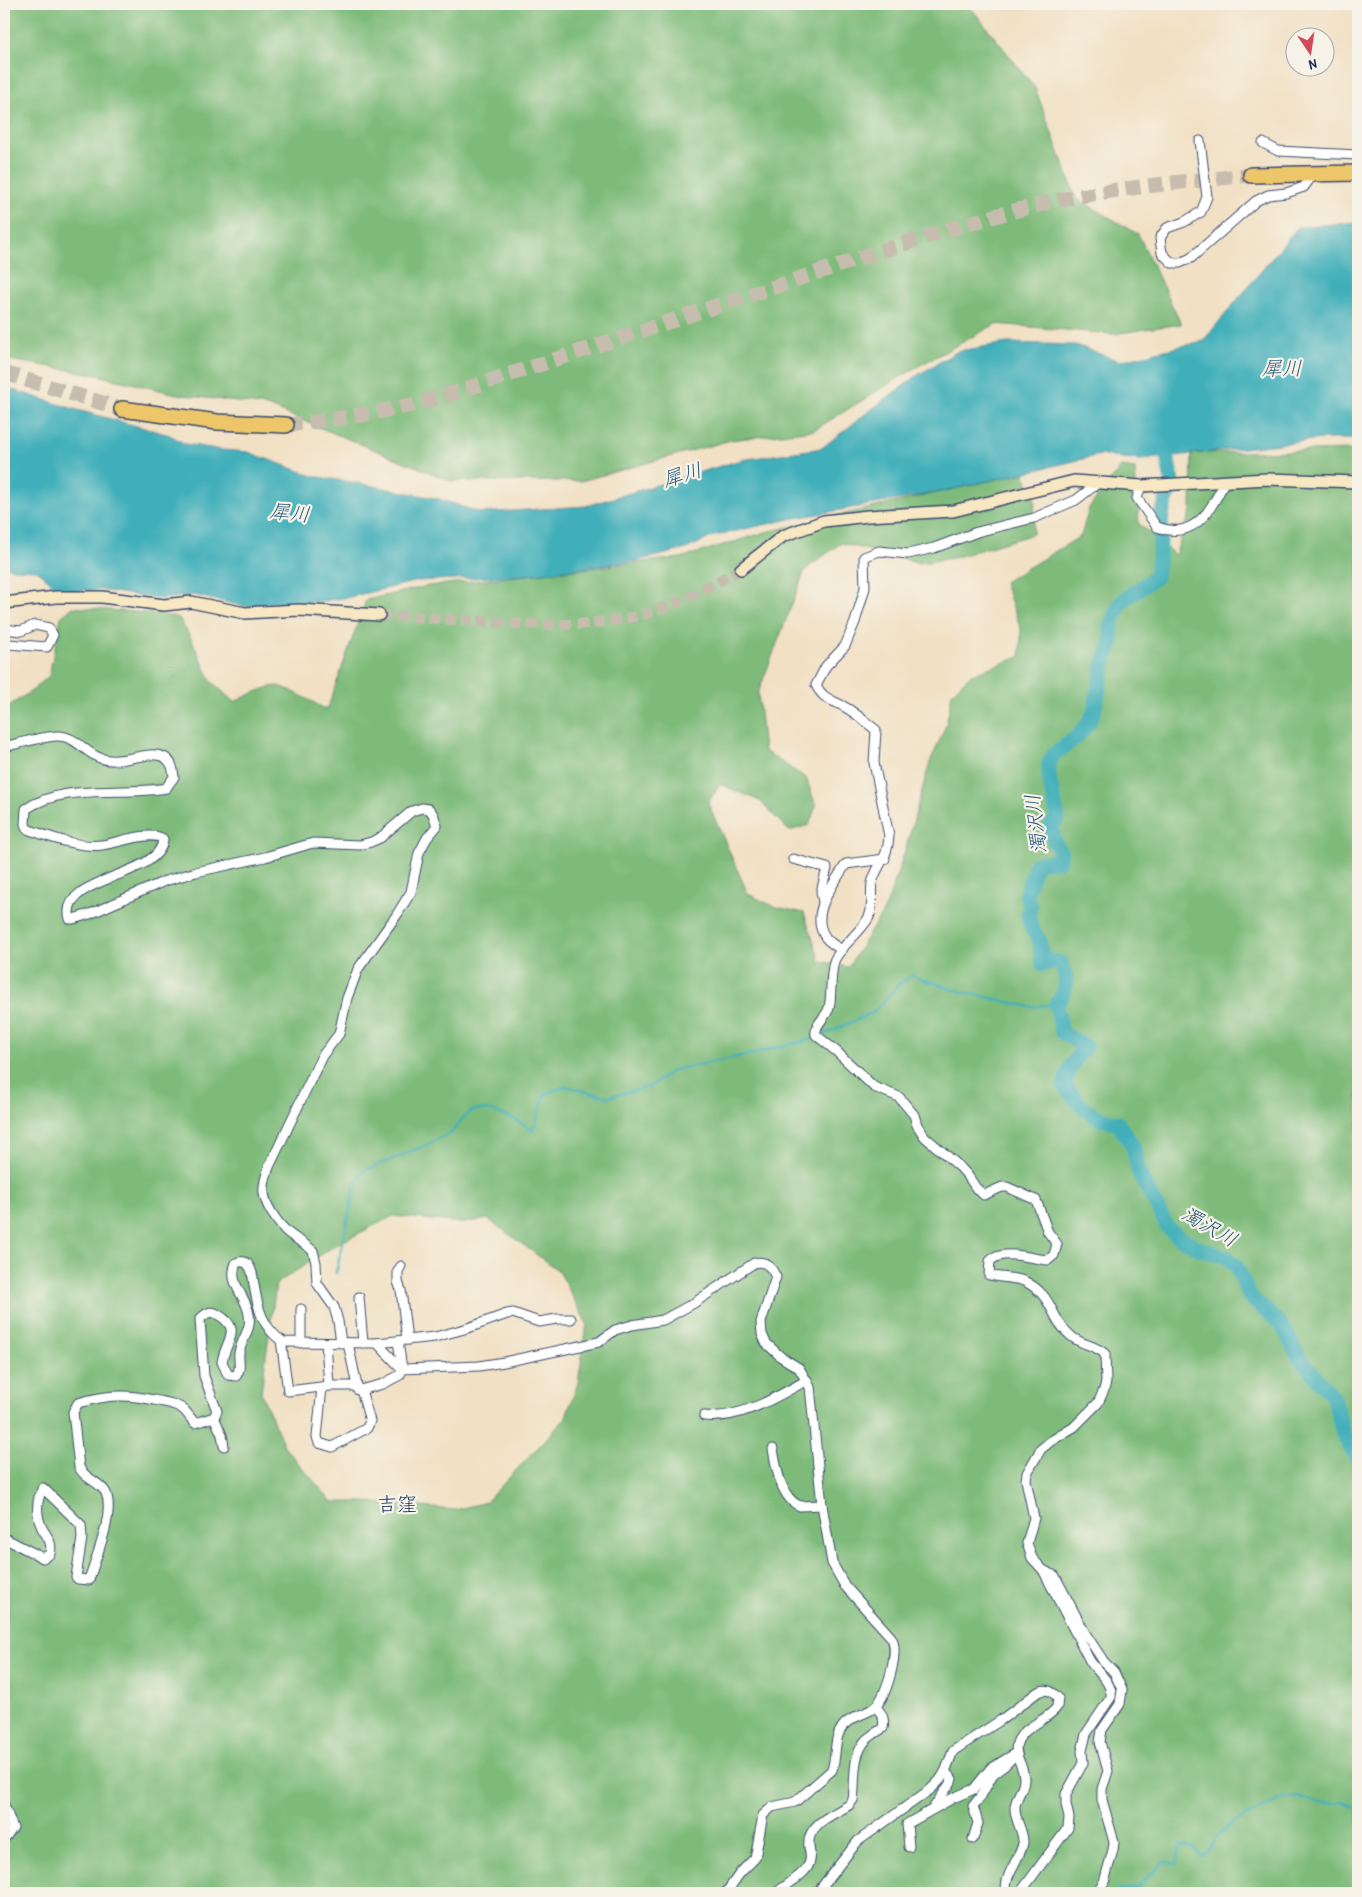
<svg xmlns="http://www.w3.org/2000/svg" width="1362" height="1897" font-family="'Patrick Hand','Klee One',sans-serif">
	<rect width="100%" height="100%" fill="#f7f3e8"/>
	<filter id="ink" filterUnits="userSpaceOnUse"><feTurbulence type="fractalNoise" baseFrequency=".02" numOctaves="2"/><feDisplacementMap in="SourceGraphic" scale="10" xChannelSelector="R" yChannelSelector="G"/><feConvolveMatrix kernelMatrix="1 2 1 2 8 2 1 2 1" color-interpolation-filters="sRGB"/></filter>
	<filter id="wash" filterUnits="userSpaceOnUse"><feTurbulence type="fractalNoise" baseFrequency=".0096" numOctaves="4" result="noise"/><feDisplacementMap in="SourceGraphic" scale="20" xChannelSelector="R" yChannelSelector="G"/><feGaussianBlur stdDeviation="1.12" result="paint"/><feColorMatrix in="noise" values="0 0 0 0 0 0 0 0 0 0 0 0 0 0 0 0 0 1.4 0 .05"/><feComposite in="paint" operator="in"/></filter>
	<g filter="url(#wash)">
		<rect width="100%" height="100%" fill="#f1e0c3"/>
		<g fill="#7ebb7a" stroke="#4c756c" fill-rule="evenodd">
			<path d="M4,4H968L1035,88L1076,198L1138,234L1181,324L1112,334L996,324L915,368L814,430L731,440L581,481H451L267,406L176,394L93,374L4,359Z"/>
			<path d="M1358,450V1893H4V709L33,690L49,676L61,617L73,607L159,614L179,618L193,642L211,681L234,702C245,697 266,686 278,686C287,687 318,705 327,710L366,600L428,586L681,558L766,532L1024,473L1035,500L1033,534L953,558L920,563L841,543L805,570L758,693L764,751L806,778L816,806L809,825L789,831L760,801L720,784L708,803L748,894L773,906L804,913L820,961L848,967L886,907L906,848L929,765L946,725L952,693L971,674L1020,657L1021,629L1004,582L1081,536L1089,508L1121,467L1135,469L1139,524L1175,555L1191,511L1192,453ZM393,1216L462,1223L488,1219L559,1271L587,1324L578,1383L565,1419L486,1502L455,1510L364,1502H332L285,1448L261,1393L276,1284L334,1246Z"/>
		</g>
		<path fill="#3fafba" stroke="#2d6f8c" d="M1358,222V439H1322L1140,460L1100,455L941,492L790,519L714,536L686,549L637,561L526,575L418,581L345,598L284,606L274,602L247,607L194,595L161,599L100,590L60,591L37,570L13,569L4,566V387L74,409L170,435L185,444L222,450L248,452L313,476L374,486L439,499L481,513L586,506L741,460L822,448L864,415L918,375L958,351L1007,343L1076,345L1119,361L1203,341L1298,227Z"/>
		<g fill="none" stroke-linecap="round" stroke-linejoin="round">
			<g stroke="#3fafba" stroke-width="2.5">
				<path d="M821,1036L874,1012L900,983L912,975C924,982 938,982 950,989L1031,1007L1056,1004"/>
				<path d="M336,1273L355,1186L363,1171C392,1160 420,1149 448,1134C460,1128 462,1112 476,1110C491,1107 522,1122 533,1131L545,1094L566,1086L608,1097L651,1086L673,1070L747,1055L816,1038"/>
				<path d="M1113,1893L1138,1887L1163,1862L1177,1864L1180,1847L1182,1846L1193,1848L1202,1856L1209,1851L1216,1838L1231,1824L1283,1798L1298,1796L1318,1803L1343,1802L1358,1808"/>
			</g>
			<path stroke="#3fafba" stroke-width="15" d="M1164,438L1172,482L1162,514L1159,558L1156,577L1126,598L1120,604L1111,625L1112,643L1104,663L1094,712L1088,724L1077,737L1053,755L1049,763V777L1058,818L1051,825L1055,843L1061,853L1058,861L1043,862L1036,864L1026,893L1030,906L1028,916L1032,929L1039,939L1043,964L1054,961L1062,964C1068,981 1067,991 1056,1004L1062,1033L1085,1046L1072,1064L1064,1085C1080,1105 1090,1120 1117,1122L1133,1146L1139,1173L1168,1228L1180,1238L1199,1248L1228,1258L1237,1267L1250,1297L1281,1324L1299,1357L1334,1398L1343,1434L1358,1461"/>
		</g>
	</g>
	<g filter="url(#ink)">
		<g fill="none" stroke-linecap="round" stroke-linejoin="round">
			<path stroke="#c6bdaf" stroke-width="11" stroke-dasharray="11 5.5" stroke-linecap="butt" d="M379,615C412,617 445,619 478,621C534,625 593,629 648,613C681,604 711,585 741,569"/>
			<g stroke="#c6bdaf" stroke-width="15" stroke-dasharray="15 8" stroke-linecap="butt">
				<path d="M4,373L122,409"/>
				<path d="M286,425C335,420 381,412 429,401C539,365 649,328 759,292C853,261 946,227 1042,204C1111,188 1181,182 1251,175"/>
			</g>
			<g stroke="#3b4a6d" stroke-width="11">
				<g id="street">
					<path d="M1200,141L1207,197L1201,212L1184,222L1167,228L1160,238L1162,253L1172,263H1180L1191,258L1256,201L1268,195L1286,193L1304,187L1314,173"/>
					<path d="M1263,143L1278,151L1358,155"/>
					<path d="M1141,486L1137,498L1157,527C1184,537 1202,524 1215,500C1218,495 1222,489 1223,483"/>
					<path d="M4,629L21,631L35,625L49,628L53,635L47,647L8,644L4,646"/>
					<path d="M4,747C21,743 39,737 57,736C75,735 85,753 100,758C122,766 147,749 164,757C172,761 173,769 174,777L166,788C124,796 63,783 26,809L25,824L27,829C50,837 78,848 102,845C117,843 152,830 163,839C162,878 57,876 70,919H73L90,914L165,881L196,872L265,857L313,843L360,845L371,842L380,838L412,811L422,808L429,809L433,814L437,826L427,838L419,853L411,892L396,916L358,969L347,998L339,1034L322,1056L269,1167C266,1175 263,1185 264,1193C265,1205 277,1222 285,1230C293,1238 305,1243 313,1251L316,1263L317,1283L334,1307L338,1321L341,1343"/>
					<path d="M793,859L827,868L821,892L823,902"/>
					<path d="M842,950C837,947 830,943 826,938C808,914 834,884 846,864L885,859"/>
					<path d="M401,1266L398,1271V1282L401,1290L407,1340"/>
					<path d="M359,1297L363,1343"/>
					<path d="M281,1340L288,1391L329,1386H357"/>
					<path d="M301,1343V1309"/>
					<path d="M326,1343L329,1386"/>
					<path d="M348,1343L357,1386L358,1390H361L383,1384L400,1375L402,1369L398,1341"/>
					<path d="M377,1343L435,1337L468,1328L507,1314L513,1313L539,1322L557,1319H571"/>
					<path d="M322,1387L317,1437L319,1443L332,1447L367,1428L370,1421L361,1390"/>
					<path d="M704,1416C739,1420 777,1397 807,1380"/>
					<path d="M214,1417L222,1435L224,1446"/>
					<path d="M773,1449C776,1467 781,1499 800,1506L822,1505"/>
					<path d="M4,1538L43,1558L50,1554C53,1542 47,1537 42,1528C36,1516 36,1499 43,1488L81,1525L82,1538L76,1577L78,1579L89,1580C95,1559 115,1514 106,1493C101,1482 84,1479 79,1467L73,1412L78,1403C109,1394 128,1394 159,1401C168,1403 178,1404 185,1411C188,1414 191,1419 195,1423L214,1417L217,1411L204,1376L200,1319C205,1314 210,1310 217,1314C244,1329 225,1341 222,1362L228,1375L236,1376C242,1369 238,1361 239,1353C241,1340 252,1329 249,1315C247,1296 227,1284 236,1263C241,1261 246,1261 249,1266C253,1271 253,1279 254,1285C258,1309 262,1327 283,1342L377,1343L402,1369L479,1366L504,1362L599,1342L615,1330L632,1325L663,1320L694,1303L754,1263C766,1260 771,1267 776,1277L761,1322L762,1334L766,1343L781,1357L799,1368L810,1387L822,1505L832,1563L845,1586L891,1637C900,1650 887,1695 876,1706C867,1715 852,1715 843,1726C833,1739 837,1755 832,1770L795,1802L772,1807L763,1815L755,1858L740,1873L726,1893"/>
					<path d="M1043,1570L1055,1576L1085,1633L1104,1662L1114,1672L1122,1690L1120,1704L1102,1730L1100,1742L1108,1771L1102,1789V1800L1114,1842L1113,1850L1104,1882L1096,1893"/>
					<path d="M4,1608V1622"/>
					<path d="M4,1805L13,1828L4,1839"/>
					<path d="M934,1807L951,1782L952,1779L945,1772"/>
					<path d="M973,1839L978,1823L973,1806L981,1796L993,1774L1004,1766L1012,1758"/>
					<path d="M909,1847L907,1824L953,1798L974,1789L990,1769L1016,1753"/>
					<path d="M776,1893C785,1885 802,1877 808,1866C812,1859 810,1854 809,1847C806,1824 833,1815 849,1805L853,1800C856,1780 851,1755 867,1739C872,1735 878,1731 883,1728C885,1718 882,1714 876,1707"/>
					<path d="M817,1893L858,1841L931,1789L940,1780L945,1772L953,1751L1001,1720L1038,1692C1047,1688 1052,1691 1058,1698L1057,1707C1047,1721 1023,1726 1017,1743C1013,1756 1025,1767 1024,1780C1023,1790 1014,1800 1015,1809C1015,1821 1024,1832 1023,1843C1021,1858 1000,1880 1008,1893"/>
					<path d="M1020,1893L1068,1828L1069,1818L1066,1804V1794L1083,1763L1082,1751L1086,1734L1111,1697C1113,1683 1097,1672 1090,1661L1043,1570L1032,1558L1027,1543L1034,1518L1026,1480L1027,1473L1041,1449L1051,1441L1074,1427L1098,1403L1104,1390L1106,1382L1105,1354C1096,1345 1081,1345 1071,1336C1049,1318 1055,1296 1024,1281C1014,1277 1000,1278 989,1275L990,1261C1003,1248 1031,1259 1048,1260L1054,1255L1057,1244L1048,1232L1036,1200L1007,1187H1002L984,1195L976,1188L968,1176L960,1167L925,1137L917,1125L914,1115L899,1097L874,1087L836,1051L816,1035C814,1024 826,1018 829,1008C832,996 830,968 835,959C844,943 860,933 869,917C874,906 870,894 872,883C877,864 888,859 889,836L874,763L876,730C865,722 855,712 843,706C830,699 823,699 816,685L826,666L845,646L855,622L865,588L864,557L879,551L908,554L934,548L977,532L1034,518L1076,500L1098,483"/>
				</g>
			</g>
			<g stroke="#3b4a6d" stroke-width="14">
				<g id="secondary">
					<path d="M741,569L783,536L824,521L868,516L953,511L1074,481L1141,486L1267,479L1358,482"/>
					<path d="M4,603L56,597H102L164,605L191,602L245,613L299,610L379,615"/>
				</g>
			</g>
			<g stroke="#3b4a6d" stroke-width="18">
				<g id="highway">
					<path d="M1251,175L1358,173"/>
					<path d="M122,409L217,422L286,425"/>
				</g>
			</g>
			<use href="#street" stroke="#fff" stroke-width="9"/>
			<use href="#secondary" stroke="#f7e8c3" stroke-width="11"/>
			<use href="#highway" stroke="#ecc669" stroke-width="15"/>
		</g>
	</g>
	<g text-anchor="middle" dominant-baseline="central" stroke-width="4.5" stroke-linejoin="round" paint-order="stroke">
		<g font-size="20" font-style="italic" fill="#26557a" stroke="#f7f3e8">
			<text x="1282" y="367">犀川</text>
			<text transform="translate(682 474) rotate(-17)">犀川</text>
			<text transform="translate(290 512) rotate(6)">犀川</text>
			<text transform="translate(1035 824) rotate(-97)">濁沢川</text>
			<text transform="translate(1210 1226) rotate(30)">濁沢川</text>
		</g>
		<g font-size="20" fill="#1b2f5e" stroke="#f7f3e8">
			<text x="397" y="1503">吉窪</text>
		</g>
	</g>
	<rect width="1362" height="1897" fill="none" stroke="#f7f3e8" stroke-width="20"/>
	<g transform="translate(1310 52) rotate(167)"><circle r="24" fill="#f7f3e8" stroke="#9fa5b1"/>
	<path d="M0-4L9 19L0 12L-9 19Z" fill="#d1495b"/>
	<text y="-8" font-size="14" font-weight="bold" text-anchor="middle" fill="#1b2f5e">N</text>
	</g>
</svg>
